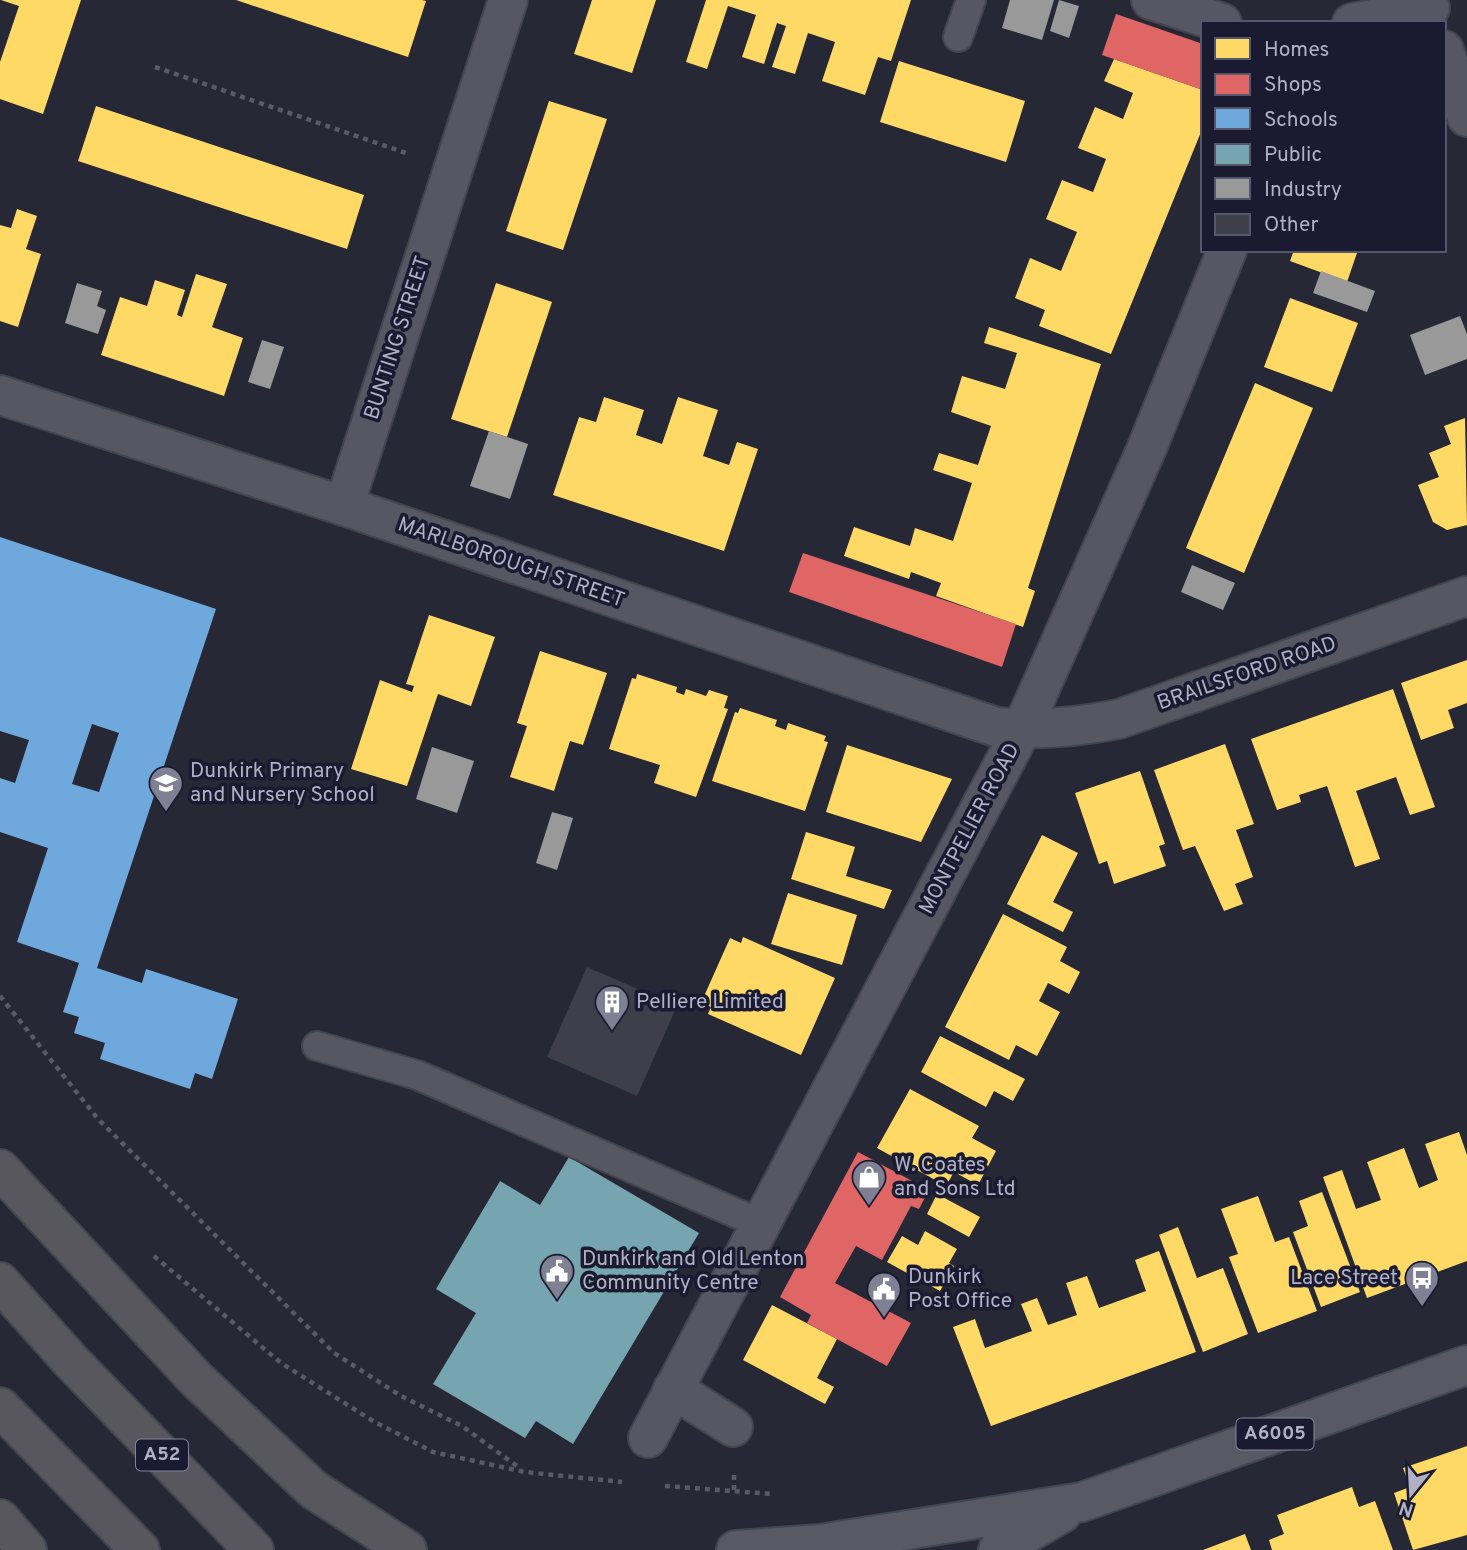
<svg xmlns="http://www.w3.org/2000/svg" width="1467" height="1550" font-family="Overpass,sans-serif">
	<rect width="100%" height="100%" fill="#272835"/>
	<g fill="#ffd966">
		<path d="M1,0H81L43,114L0,99V62L19,6Z"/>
		<path d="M236,0H422L426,1L408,57Z"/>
		<path d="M592,0H656L632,73L574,54Z"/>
		<path d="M706,0H911L891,61L878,57L865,95L822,81L835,42L808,33L795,74L772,67L786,26L777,23L764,64L742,57L756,15L728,6L707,69L686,62Z"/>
		<path d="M1114,59L1203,90V127L1111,354L1039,326L1045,310L1015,298L1030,258L1061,271L1077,232L1046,219L1062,180L1093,192L1106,159L1078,148L1095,107L1123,119L1133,93L1104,81Z"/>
		<path d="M899,61L1025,101L1006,162L880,122Z"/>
		<path d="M549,101L607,119L563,250L506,231Z"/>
		<path d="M96,106L364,195L347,249L78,161Z"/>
		<path d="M17,209L37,216L26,249L41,254L18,327L0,321V225L11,228Z"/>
		<path d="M1294,250H1358L1347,282L1290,261Z"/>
		<path d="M196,274L227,284L212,327L243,338L224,396L101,355L120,297L147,306L155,280L185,290L177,315L182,317Z"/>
		<path d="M496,283L552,302L507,437L451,419Z"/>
		<path d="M1290,298L1358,323L1332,392L1264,367Z"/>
		<path d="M989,327L1101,364L1028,588L1035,591L1023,627L936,596L941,583L911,572L909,579L844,556L854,527L910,546L915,528L953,541L972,483L933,470L939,453L978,465L991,426L951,412L962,376L1005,389L1017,353L984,343Z"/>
		<path d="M1255,383L1313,408L1244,573L1186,548Z"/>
		<path d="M604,397L644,410L636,435L662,444L678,397L718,410L703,456L729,465L737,442L758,449L724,551L553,495L579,417L596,422Z"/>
		<path d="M1465,418L1467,525L1447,530L1433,522L1418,485L1439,477L1429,453L1451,444L1444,426Z"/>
		<path d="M429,615L495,637L471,706L438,694L407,786L351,769L380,680L412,692L414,686L406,684Z"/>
		<path d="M540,651L607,673L583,745L570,741L554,791L510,777L527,726L517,723Z"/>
		<path d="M1467,660V703L1448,710L1454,728L1421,740L1401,683Z"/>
		<path d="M637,674L677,687L676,692L684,695L686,689L706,696L709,690L728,696L724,708L728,709L696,797L654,783L660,765L609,749L632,678L636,679Z"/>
		<path d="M1393,689L1435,807L1410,815L1396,777L1356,791L1380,859L1355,867L1327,786L1299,795L1301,802L1277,810L1251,739Z"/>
		<path d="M740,708L777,720L775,726L786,730L788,723L826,736L824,741L828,742L805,811L712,781L735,712L738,713Z"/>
		<path d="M1225,744L1254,824L1236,830L1253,877L1235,884L1243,904L1224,911L1195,846L1183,850L1154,770Z"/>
		<path d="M847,745L952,779L921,842L826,812Z"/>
		<path d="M1140,771L1165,844L1159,846L1166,866L1114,884L1107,861L1099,864L1075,793Z"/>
		<path d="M806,832L855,847L846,876L892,890L884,909L791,879Z"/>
		<path d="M1042,835L1078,853L1053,902L1073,912L1063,932L1007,904Z"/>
		<path d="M788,893L857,915L842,965L771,944Z"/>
		<path d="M1003,914L1067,947L1060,961L1080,972L1069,994L1048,983L1039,1001L1060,1012L1037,1056L1016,1045L1009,1060L945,1027Z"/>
		<path d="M743,937L835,978L801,1055L708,1014L711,1007L701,1003L730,938L741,943Z"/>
		<path d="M940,1036L1025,1079L1013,1101L994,1091L986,1107L921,1072Z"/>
		<path d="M910,1089L979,1126L972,1138L996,1151L978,1185L954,1172L946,1186L877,1148Z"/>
		<path d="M1459,1132L1467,1155V1261L1367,1298L1323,1177L1342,1170L1356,1209L1381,1200L1367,1162L1404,1148L1419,1188L1438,1180L1425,1144Z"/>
		<path d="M1322,1192L1360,1292L1321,1307L1293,1232L1308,1226L1299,1201Z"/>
		<path d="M937,1194L980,1217L969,1237L927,1214Z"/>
		<path d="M1258,1196L1275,1242L1289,1237L1317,1311L1258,1333L1229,1257L1238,1254L1221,1209Z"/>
		<path d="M1178,1227L1197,1278L1223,1268L1248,1334L1203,1352L1159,1235Z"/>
		<path d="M925,1231L957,1249L949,1263L954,1266L940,1291L887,1262L902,1236L918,1245Z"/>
		<path d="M1159,1251L1196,1352L991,1426L953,1327L975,1319L985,1348L1032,1331L1021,1304L1037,1298L1048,1325L1077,1315L1066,1283L1087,1276L1099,1308L1146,1291L1135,1260Z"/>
		<path d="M772,1305L837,1339L817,1378L834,1387L825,1404L743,1360Z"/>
		<path d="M1467,1446V1535L1413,1550L1394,1493L1410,1487L1403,1468Z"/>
		<path d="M1352,1487L1359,1507L1375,1501L1393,1550H1272L1269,1540L1284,1534L1277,1515Z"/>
		<path d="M1245,1534L1251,1550H1203Z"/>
	</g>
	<g fill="#e06666">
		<path d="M1116,14L1203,44V90L1102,55Z"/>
		<path d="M803,553L1016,624L1002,667L789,592Z"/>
		<path d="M858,1152L929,1190L919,1209L911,1206L882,1260L856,1246L835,1283L911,1323L887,1366L807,1323L811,1315L780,1297Z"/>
	</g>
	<path fill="#6fa8dc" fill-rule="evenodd" d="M0,537L216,609L97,968L142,983L146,969L238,999L212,1079L195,1073L190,1089L100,1059L105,1043L74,1033L79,1017L63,1012L79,963L17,942L48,848L0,832V778L15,783L29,740L0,731ZM92,724L119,733L99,792L72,784Z"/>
	<path fill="#76a5af" d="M569,1157L699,1233L573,1444L536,1421L525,1438L433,1384L476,1313L436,1289L500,1181L540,1205Z"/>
	<g fill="#999">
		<path d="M1010,0H1054L1042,40L1002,28Z"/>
		<path d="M1059,0L1079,6L1069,38L1050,31Z"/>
		<path d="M1321,271L1375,291L1367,312L1313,293Z"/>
		<path d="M77,283L102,291L97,306L106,310L98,334L65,323Z"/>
		<path d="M1460,316L1467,334V359L1425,375L1410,335Z"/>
		<path d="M262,340L284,347L270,389L248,382Z"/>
		<path d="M489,431L528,444L510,499L470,486Z"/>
		<path d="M1192,565L1235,583L1223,610L1181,592Z"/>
		<path d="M432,747L474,761L457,813L416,799Z"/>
		<path d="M552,812L573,818L557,870L536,863Z"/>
	</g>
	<path fill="#3f3f4b" d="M587,967L677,1006L637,1096L547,1057Z"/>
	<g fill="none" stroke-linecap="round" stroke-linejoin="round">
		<g stroke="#43444e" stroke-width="32">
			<g id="lane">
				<path d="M958,37L971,0"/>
				<path d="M317,1046L417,1075L761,1224"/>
			</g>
		</g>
		<g stroke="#43444e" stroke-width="42">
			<g id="street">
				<path d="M1151,0L1222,23"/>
				<path d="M1352,23L1430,8"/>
				<path d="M1444,50L1467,117"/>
				<path d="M0,395L344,506L996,727C1037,731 1078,727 1119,719L1467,596"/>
				<path d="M344,506L508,0"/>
				<path d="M673,1389L733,1427"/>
				<path d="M648,1438L1022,729L1146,450L1227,250"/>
			</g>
		</g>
		<g stroke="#444452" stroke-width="42">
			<g id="primary">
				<path d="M736,1550L820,1544L1082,1502L1467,1365"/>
				<path d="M998,1550L1062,1513"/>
			</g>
		</g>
		<g stroke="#444451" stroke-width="42">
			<g id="highway">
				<path d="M0,1169L197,1380L314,1490L407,1550"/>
				<path d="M0,1282L70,1360L254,1550"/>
				<path d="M0,1407L140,1550"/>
				<path d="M0,1519L27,1550"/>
			</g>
		</g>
		<g stroke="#595a66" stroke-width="4.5" stroke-dasharray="5 5" stroke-linecap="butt">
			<path d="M155,67L406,153"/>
			<path d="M0,996L98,1119L334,1353L401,1396L462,1426L521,1469"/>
			<path d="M154,1256L281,1363L373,1421L433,1452L525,1472L622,1482"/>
			<path d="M734,1475V1492"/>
			<path d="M665,1486L772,1494"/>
		</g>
		<use href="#lane" stroke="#575763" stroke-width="28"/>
		<use href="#street" stroke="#575763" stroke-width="38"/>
		<use href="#primary" stroke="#595965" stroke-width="38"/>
		<use href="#highway" stroke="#57575d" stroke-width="38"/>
	</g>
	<defs>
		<g id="school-pin" transform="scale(1.75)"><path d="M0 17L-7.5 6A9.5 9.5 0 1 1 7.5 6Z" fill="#808094" stroke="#1a1b30"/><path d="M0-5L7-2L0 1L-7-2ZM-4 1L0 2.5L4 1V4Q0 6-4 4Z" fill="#fff"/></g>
		<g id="building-pin" transform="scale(1.75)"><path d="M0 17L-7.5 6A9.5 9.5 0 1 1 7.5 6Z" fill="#808094" stroke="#1a1b30"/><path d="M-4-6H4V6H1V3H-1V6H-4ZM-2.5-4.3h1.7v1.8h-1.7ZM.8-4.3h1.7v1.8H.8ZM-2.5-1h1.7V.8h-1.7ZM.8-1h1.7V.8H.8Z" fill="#fff"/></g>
		<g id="shop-pin" transform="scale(1.75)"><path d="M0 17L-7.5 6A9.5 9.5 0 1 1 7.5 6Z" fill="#808094" stroke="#1a1b30"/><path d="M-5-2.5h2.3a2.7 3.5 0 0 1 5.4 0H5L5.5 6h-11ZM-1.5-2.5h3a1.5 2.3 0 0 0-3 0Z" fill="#fff"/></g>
		<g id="civic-pin" transform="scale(1.75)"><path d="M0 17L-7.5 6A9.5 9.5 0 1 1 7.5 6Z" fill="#808094" stroke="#1a1b30"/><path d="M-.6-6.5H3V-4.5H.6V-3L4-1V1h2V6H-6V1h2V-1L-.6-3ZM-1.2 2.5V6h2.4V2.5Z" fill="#fff"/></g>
		<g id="bus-pin" transform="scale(1.75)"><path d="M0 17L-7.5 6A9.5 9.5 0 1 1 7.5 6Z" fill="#808094" stroke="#1a1b30"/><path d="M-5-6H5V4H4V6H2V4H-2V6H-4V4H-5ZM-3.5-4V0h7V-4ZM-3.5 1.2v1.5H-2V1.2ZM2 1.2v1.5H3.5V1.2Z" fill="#fff"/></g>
	</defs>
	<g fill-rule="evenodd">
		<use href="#school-pin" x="166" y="783"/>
		<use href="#building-pin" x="612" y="1002"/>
		<use href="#shop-pin" x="869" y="1177"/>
		<use href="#civic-pin" x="557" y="1271"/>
		<use href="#bus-pin" x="1422" y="1278"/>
		<use href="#civic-pin" x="884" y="1289"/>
	</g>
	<g text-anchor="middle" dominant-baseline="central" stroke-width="7" stroke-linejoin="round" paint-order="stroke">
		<g fill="#1a1b30" stroke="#83839a" stroke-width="2">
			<rect x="1236.5" y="1418.5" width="77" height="31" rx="5"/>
			<rect x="136" y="1439.5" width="52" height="31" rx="5"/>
		</g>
		<g font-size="19" font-weight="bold" fill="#b0b0c7">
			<text x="1275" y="1434">A6005</text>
			<text x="162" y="1455">A52</text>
		</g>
		<g font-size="21" fill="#b0b0c7" stroke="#1a1b30">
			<text transform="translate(398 338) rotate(-72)">BUNTING STREET</text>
			<text transform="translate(511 563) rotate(19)">MARLBOROUGH STREET</text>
			<text transform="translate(1247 674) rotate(-19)">BRAILSFORD ROAD</text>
			<text transform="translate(970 829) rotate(-62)">MONTPELIER ROAD</text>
		</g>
		<g font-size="21" fill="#b0b0c7" stroke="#1a1b30" text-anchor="start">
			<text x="190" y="771">Dunkirk Primary<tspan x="190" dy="24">and Nursery School</tspan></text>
			<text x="636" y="1002">Pelliere Limited</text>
			<text x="894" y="1165">W. Coates<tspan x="894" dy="24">and Sons Ltd</tspan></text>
			<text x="582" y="1259">Dunkirk and Old Lenton<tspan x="582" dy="24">Community Centre</tspan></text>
			<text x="908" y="1277">Dunkirk<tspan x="908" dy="24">Post Office</tspan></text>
			<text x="1398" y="1278" text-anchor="end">Lace Street</text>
		</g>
	</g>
	<rect x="1201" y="21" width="245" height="231" fill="#1a1b30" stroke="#56576c" stroke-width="2"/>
	<rect x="1215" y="38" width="35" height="21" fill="#ffd966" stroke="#56576c" stroke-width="2"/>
	<text x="1264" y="56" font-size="21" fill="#b0b0c7">Homes</text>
	<rect x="1215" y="74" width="35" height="21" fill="#e06666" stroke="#56576c" stroke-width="2"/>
	<text x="1264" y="91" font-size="21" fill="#b0b0c7">Shops</text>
	<rect x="1215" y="108" width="35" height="21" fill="#6fa8dc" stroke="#56576c" stroke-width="2"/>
	<text x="1264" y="126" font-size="21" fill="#b0b0c7">Schools</text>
	<rect x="1215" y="144" width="35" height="21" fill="#76a5af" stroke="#56576c" stroke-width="2"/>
	<text x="1264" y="161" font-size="21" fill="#b0b0c7">Public</text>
	<rect x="1215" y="178" width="35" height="21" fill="#999999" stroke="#56576c" stroke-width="2"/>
	<text x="1264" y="196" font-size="21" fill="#b0b0c7">Industry</text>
	<rect x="1215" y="214" width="35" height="21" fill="#3f3f4b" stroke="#56576c" stroke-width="2"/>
	<text x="1264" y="231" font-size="21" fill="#b0b0c7">Other</text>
	<g transform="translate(1411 1494) rotate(198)" stroke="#1a1b30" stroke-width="5" paint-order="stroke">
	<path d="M0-5L12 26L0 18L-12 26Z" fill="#b0b0c7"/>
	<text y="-10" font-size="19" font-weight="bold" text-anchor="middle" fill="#b0b0c7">N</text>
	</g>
</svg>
